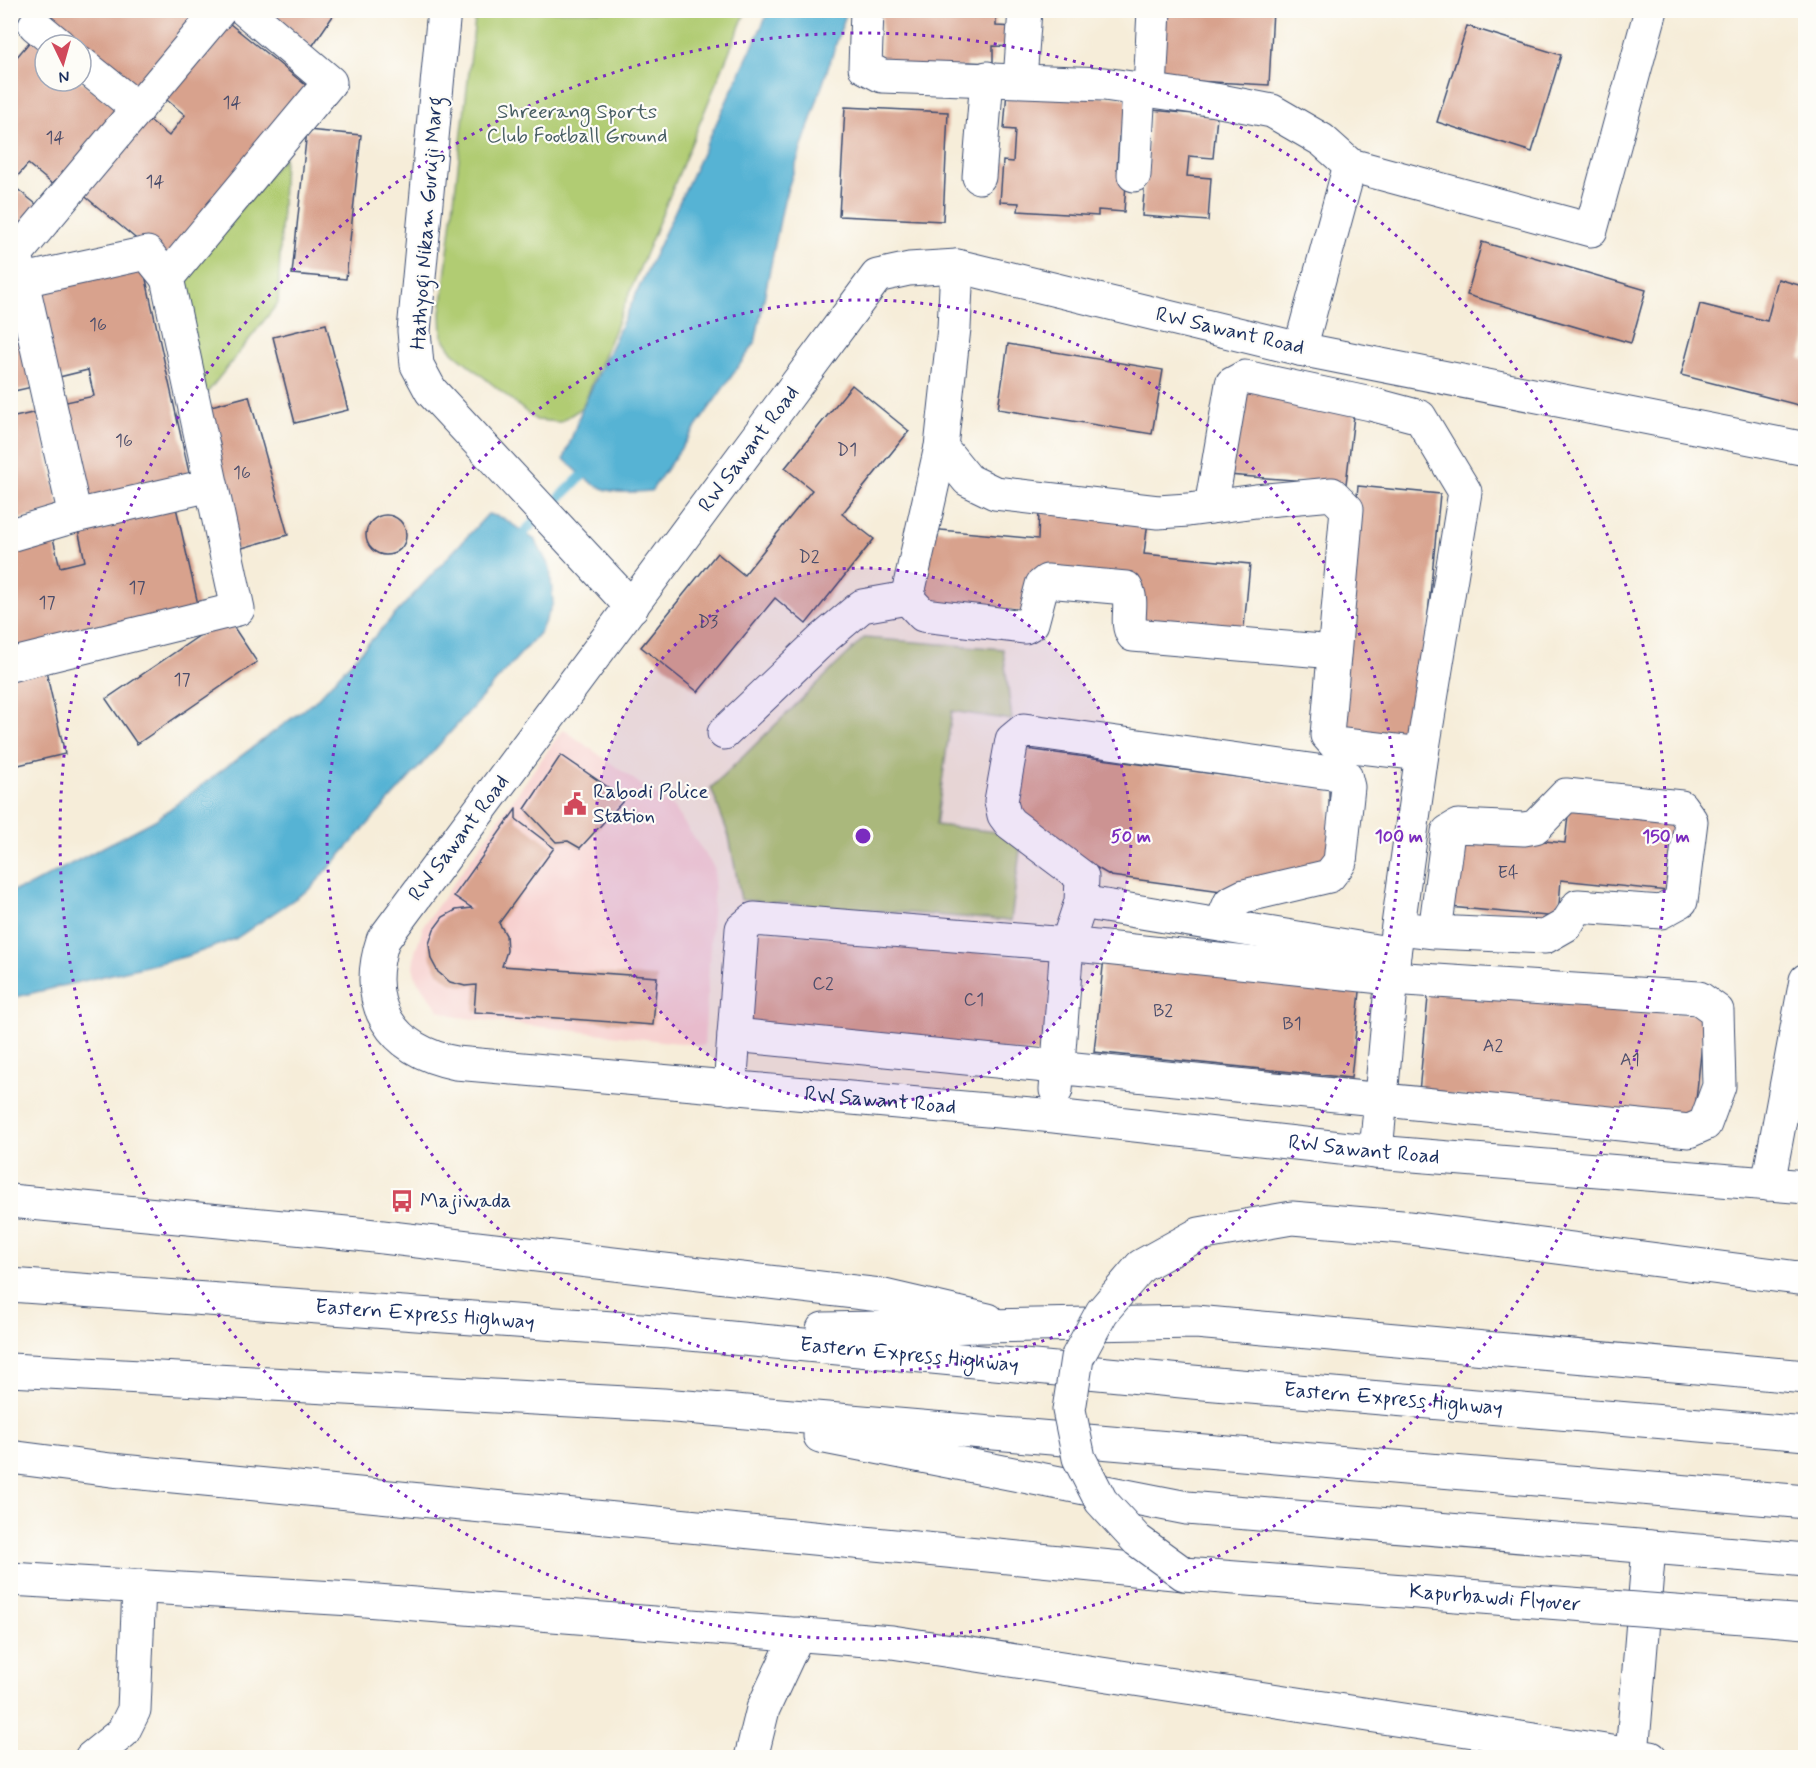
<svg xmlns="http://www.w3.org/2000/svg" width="1816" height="1768" font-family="Mynerve,sans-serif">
	<rect width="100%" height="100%" fill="#fdfcf7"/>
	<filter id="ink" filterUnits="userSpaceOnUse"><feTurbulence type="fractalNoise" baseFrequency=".0167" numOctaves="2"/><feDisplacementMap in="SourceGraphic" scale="12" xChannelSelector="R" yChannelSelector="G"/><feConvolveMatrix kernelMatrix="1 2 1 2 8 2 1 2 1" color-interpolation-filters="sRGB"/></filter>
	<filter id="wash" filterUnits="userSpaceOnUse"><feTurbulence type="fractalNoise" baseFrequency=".008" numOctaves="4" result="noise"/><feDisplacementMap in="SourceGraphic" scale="24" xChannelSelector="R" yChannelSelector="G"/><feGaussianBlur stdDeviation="1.35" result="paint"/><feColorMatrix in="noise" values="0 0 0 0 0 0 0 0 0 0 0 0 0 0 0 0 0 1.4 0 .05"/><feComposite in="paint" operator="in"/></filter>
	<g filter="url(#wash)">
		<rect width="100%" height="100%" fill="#f6edd9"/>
		<path fill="#f7d0cf" d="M563,729L674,808L715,869L704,1046L458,1017L440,1011L416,979L413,966L415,952L424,925Z"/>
		<g fill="#b1cc73" stroke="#667e68" stroke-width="1.5">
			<path d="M476,11H746L582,408L560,422L536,420L453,352L442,336L441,313Z"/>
			<path d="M284,157L278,303L203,398L179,282Z"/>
			<path d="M864,638L1003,649L1012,720L952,711L936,825L1022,835L1011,921L741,900L729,836L711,788Z"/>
		</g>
		<g fill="#56b3d4" stroke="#387199" stroke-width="1.5">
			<path d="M769,11H847L784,200L755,343L651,491C604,495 598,491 564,459L582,409Z"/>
			<path d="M488,514L503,518L535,540L550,568L553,603L540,632L311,888L235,939L188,956L11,998V891L27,887L155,820L315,701Z"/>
		</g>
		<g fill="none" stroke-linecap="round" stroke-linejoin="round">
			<path stroke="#56b3d4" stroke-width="10" d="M515,541L592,466"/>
		</g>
		<g id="blocks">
			<g fill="#d8a28d">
				<path d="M55,10H190L197,17L133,94L81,52V45H73L45,23Z"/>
				<path d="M270,10H337L311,48Z"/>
				<path d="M882,10H996V26L1016,27V47L993,46V63L967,62V68L881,66Z"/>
				<path d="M1161,10H1273L1269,85L1157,79Z"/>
				<path d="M219,15L308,87L163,261L76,189L140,112L169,136L185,115L156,91Z"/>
				<path d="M1467,26L1561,55L1532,152L1437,122Z"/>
				<path d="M32,39L45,50V81H81L120,111L57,188L28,164L11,184L41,208L10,244V65Z"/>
				<path d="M1007,90L1132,99L1129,137H1119L1117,169H1127L1124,212L1098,210V216L1018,211L1019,203L1000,202L1003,161L1013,162L1015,130L1004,129Z"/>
				<path d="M845,107L948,112L943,221L839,216Z"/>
				<path d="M1151,110L1217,116L1213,158L1189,156L1187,176L1211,178L1208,221L1142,216Z"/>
				<path d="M307,130L361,135L346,279L292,274Z"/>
				<path d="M1482,242L1646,290L1631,343L1467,295Z"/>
				<path d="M141,257L190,477L79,501L57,404L94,396L88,370L51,379L29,282Z"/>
				<path d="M1778,279L1806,287V339L1800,358L1806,360V407L1681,375L1700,304L1767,321Z"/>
				<path d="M10,295L32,387L10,392Z"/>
				<path d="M326,324L348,410L295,423L273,337Z"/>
				<path d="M1008,344L1163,370L1152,434L998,409Z"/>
				<path d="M852,385L909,431L842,514L874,539L806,624L775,598L698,692L641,647L717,553L744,575L812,490L785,468Z"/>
				<path d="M1241,388L1355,407L1346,484L1228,475Z"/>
				<path d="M249,396L288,535L235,550L196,410Z"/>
				<path d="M37,412L60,510L10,521V418Z"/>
				<path d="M1358,486L1440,494L1427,625L1412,740L1334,731Z"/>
				<path d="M175,503L200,613L10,656V545L51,530L60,567L85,561L77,525Z"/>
				<path d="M1039,511L1148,521L1144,554L1250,564L1243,638L1137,628L1140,586L1034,576L1030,613L923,602L930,529L1038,539Z"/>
				<circle cx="386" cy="535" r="20"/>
				<path d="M227,617L257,662L137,744L106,699Z"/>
				<path d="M45,667L65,754L10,767V675Z"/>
				<path d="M1018,748L1329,789L1330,864L1229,892L1111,876L1010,817Z"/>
				<path d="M561,755L625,799L580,848L568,841L556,842L525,809Z"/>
				<path d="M1569,806L1676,817L1668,891L1561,880L1558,917L1450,907L1458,833L1565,843Z"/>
				<path d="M516,809V819L554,848L499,923L506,935L507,951L502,966L657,977L653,1025L474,1012L476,985L465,986L450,982L438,972L431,959L429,944L434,929L443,917L456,910L472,908L454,896Z"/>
				<path d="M753,930L1054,960L1044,1054L743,1024Z"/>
				<path d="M1104,957L1361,982L1351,1078L1094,1052Z"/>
				<path d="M1429,987L1705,1015L1694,1119L1419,1092Z"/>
			</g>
		</g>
	</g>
	<g filter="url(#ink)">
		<use href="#blocks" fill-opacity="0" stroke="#3c4c70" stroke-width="1.5"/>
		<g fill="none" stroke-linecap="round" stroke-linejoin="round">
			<g stroke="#3c4c70" stroke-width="35">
				<g id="street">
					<path d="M444,10L414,331L417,365L431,391L632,607"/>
					<path d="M867,10L865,67L882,76L1104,84L1215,100L1272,111L1322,140L1350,165"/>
					<path d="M35,25L59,45"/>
					<path d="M81,63L138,109"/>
					<path d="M1020,80L1025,10"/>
					<path d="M1150,90L1154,10"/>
					<path d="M1134,175L1139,89"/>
					<path d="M979,177L987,78"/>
					<path d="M957,266L954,328L941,447L907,598L923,615L1025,627L1032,623L1042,585L1047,581L1126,588C1135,603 1124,621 1133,635L1334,652"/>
					<path d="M10,283L147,253L167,278"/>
					<path d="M1300,349L1350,165L1591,230L1651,10"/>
					<path d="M941,447L968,480L995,493L1158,512L1188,510L1256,501L1332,494L1347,509L1327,735L1335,744L1422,754"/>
					<path id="s1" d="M1806,449L1300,349L957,266L909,269L877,276L383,940C362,1004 390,1050 456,1063L1054,1116L1376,1152L1806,1187"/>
					<path d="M1211,507L1232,384L1245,377L1371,404L1420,417L1465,492L1422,754L1394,954"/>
					<path d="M75,516L16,254L220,10"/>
					<path d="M10,535L75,516L211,485"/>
					<path d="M10,665L238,609L167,278L330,82L245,10"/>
					<path d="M724,733L823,639L862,606L907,598"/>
					<path d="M1081,902L1394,954L1376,1152"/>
					<path d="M1399,928L1435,932L1545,937L1566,925L1578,906L1661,912L1681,901L1691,821L1681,807L1566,795L1535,827L1524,829L1458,826L1448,832L1435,932"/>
					<path d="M734,1035C1052,1068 1371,1097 1689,1131L1705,1124L1719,1086L1717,1011L1699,998L1391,978L1067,944L1081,902L1082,877L1010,823L1004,815L1001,801L1012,740L1024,730L1345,775L1348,787L1340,862L1329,876L1244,896L1230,903L1221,924"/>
					<path d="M730,1088L742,929L754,919L1067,944L1056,1090"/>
					<path d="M1768,1184L1806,980"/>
					<path d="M10,1201L357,1234L880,1295L988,1320"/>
					<path d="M10,1579L352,1599L892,1642L1651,1758"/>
					<path d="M1632,1755L1649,1547"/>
					<path d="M91,1758L123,1732L134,1710L139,1586"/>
					<path d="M751,1758L763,1709L798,1634"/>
				</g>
			</g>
			<g stroke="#3c4c70" stroke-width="35">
				<g id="highway">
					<path id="s2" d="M10,1285L669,1332L1192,1382L1806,1434"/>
					<path d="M823,1329L1196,1322L1806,1377"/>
					<path d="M10,1370L663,1405L1806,1502"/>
					<path d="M820,1436L1187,1508L1806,1560"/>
					<path d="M10,1457L111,1470L1184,1574"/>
				</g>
			</g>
			<use href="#street" stroke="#fff" stroke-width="33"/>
			<use href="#highway" stroke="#fff" stroke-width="33"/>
			<g stroke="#3c4c70" stroke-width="35" stroke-linecap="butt">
				<g id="highway-bridge">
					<path id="s3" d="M1806,1279L1402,1227L1292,1218L1199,1234L1141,1266L1102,1312L1077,1358L1069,1410L1079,1458L1101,1501L1137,1540L1184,1574L1806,1622"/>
				</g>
			</g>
			<use href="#highway-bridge" stroke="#fff" stroke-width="33"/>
		</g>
	</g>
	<circle cx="863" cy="836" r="268" fill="#7b2cbf" fill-opacity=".12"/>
	<g fill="none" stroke="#7b2cbf" stroke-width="3" stroke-dasharray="3 6">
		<circle cx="863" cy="836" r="268"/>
		<circle cx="863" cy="836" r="536"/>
		<circle cx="863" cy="836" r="803"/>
	</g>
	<defs>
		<g id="civic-bare" transform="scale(1.8)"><path d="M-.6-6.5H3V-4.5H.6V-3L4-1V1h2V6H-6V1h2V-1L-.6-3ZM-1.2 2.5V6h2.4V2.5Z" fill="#d1495b" stroke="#fdfcf7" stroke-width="2.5" paint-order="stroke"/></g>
		<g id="bus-bare" transform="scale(1.8)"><path d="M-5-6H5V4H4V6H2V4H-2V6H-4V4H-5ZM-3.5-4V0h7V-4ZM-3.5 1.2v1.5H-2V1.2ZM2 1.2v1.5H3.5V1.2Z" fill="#d1495b" stroke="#fdfcf7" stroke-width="2.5" paint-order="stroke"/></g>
	</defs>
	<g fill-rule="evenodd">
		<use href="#civic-bare" x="575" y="804"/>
		<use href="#bus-bare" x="402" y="1201"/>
	</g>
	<g text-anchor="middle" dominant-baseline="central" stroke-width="4.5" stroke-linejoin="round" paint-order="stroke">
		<g font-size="18" fill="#4a4c6a">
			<text x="232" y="103">14</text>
			<text x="55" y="138">14</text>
			<text x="155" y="182">14</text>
			<text x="98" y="325">16</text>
			<text x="124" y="441">16</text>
			<text x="847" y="450">D1</text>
			<text x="242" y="473">16</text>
			<text x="809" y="557">D2</text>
			<text x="137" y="588">17</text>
			<text x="47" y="603">17</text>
			<text x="708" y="622">D3</text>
			<text x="182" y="680">17</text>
			<text x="1508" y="873">E4</text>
			<text x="823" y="984">C2</text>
			<text x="974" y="1000">C1</text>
			<text x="1163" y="1011">B2</text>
			<text x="1292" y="1024">B1</text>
			<text x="1493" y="1046">A2</text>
			<text x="1630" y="1060">A1</text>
		</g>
		<g font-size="21" fill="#485e64" stroke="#fdfcf7">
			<text x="577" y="112">Shreerang Sports<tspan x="577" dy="24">Club Football Ground</tspan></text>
		</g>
		<g font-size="21" fill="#1b2f5e" stroke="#fdfcf7">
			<text transform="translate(427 223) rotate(-86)">Hathyogi Nikam Guruji Marg</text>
			<text transform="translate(1230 331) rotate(13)">RW Sawant Road</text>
			<text transform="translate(749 449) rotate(-53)">RW Sawant Road</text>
			<text transform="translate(459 838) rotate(-53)">RW Sawant Road</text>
			<text stroke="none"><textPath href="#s1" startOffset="2370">RW Sawant Road</textPath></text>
			<text stroke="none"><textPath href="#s1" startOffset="2856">RW Sawant Road</textPath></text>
			<text stroke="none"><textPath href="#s2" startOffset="416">Eastern Express Highway</textPath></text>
			<text stroke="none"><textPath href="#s2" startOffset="902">Eastern Express Highway</textPath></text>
			<text stroke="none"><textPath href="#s2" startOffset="1388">Eastern Express Highway</textPath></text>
			<text stroke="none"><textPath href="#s3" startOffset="1364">Kapurbawdi Flyover</textPath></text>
		</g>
		<g font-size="21" fill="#1b2f5e" stroke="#fdfcf7" text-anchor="start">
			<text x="593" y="792">Rabodi Police<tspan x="593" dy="24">Station</tspan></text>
			<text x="420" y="1201">Majiwada</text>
		</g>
	</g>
	<circle cx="863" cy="836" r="9" fill="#7b2cbf" stroke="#fdfcf7" stroke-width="3"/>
	<g font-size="18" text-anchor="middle" font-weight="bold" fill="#7b2cbf" stroke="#fdfcf7" stroke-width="4.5" stroke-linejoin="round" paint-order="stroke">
		<text x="1131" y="842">50 m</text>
		<text x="1399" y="842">100 m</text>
		<text x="1666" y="842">150 m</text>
	</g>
	<rect width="1816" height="1768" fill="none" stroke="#fdfcf7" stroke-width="36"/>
	<g transform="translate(63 63) rotate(175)"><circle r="28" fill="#fdfcf7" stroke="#a3aaba" stroke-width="1.5"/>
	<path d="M0-4.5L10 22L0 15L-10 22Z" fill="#d1495b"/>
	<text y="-9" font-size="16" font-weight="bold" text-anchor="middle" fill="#1b2f5e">N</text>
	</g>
</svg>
